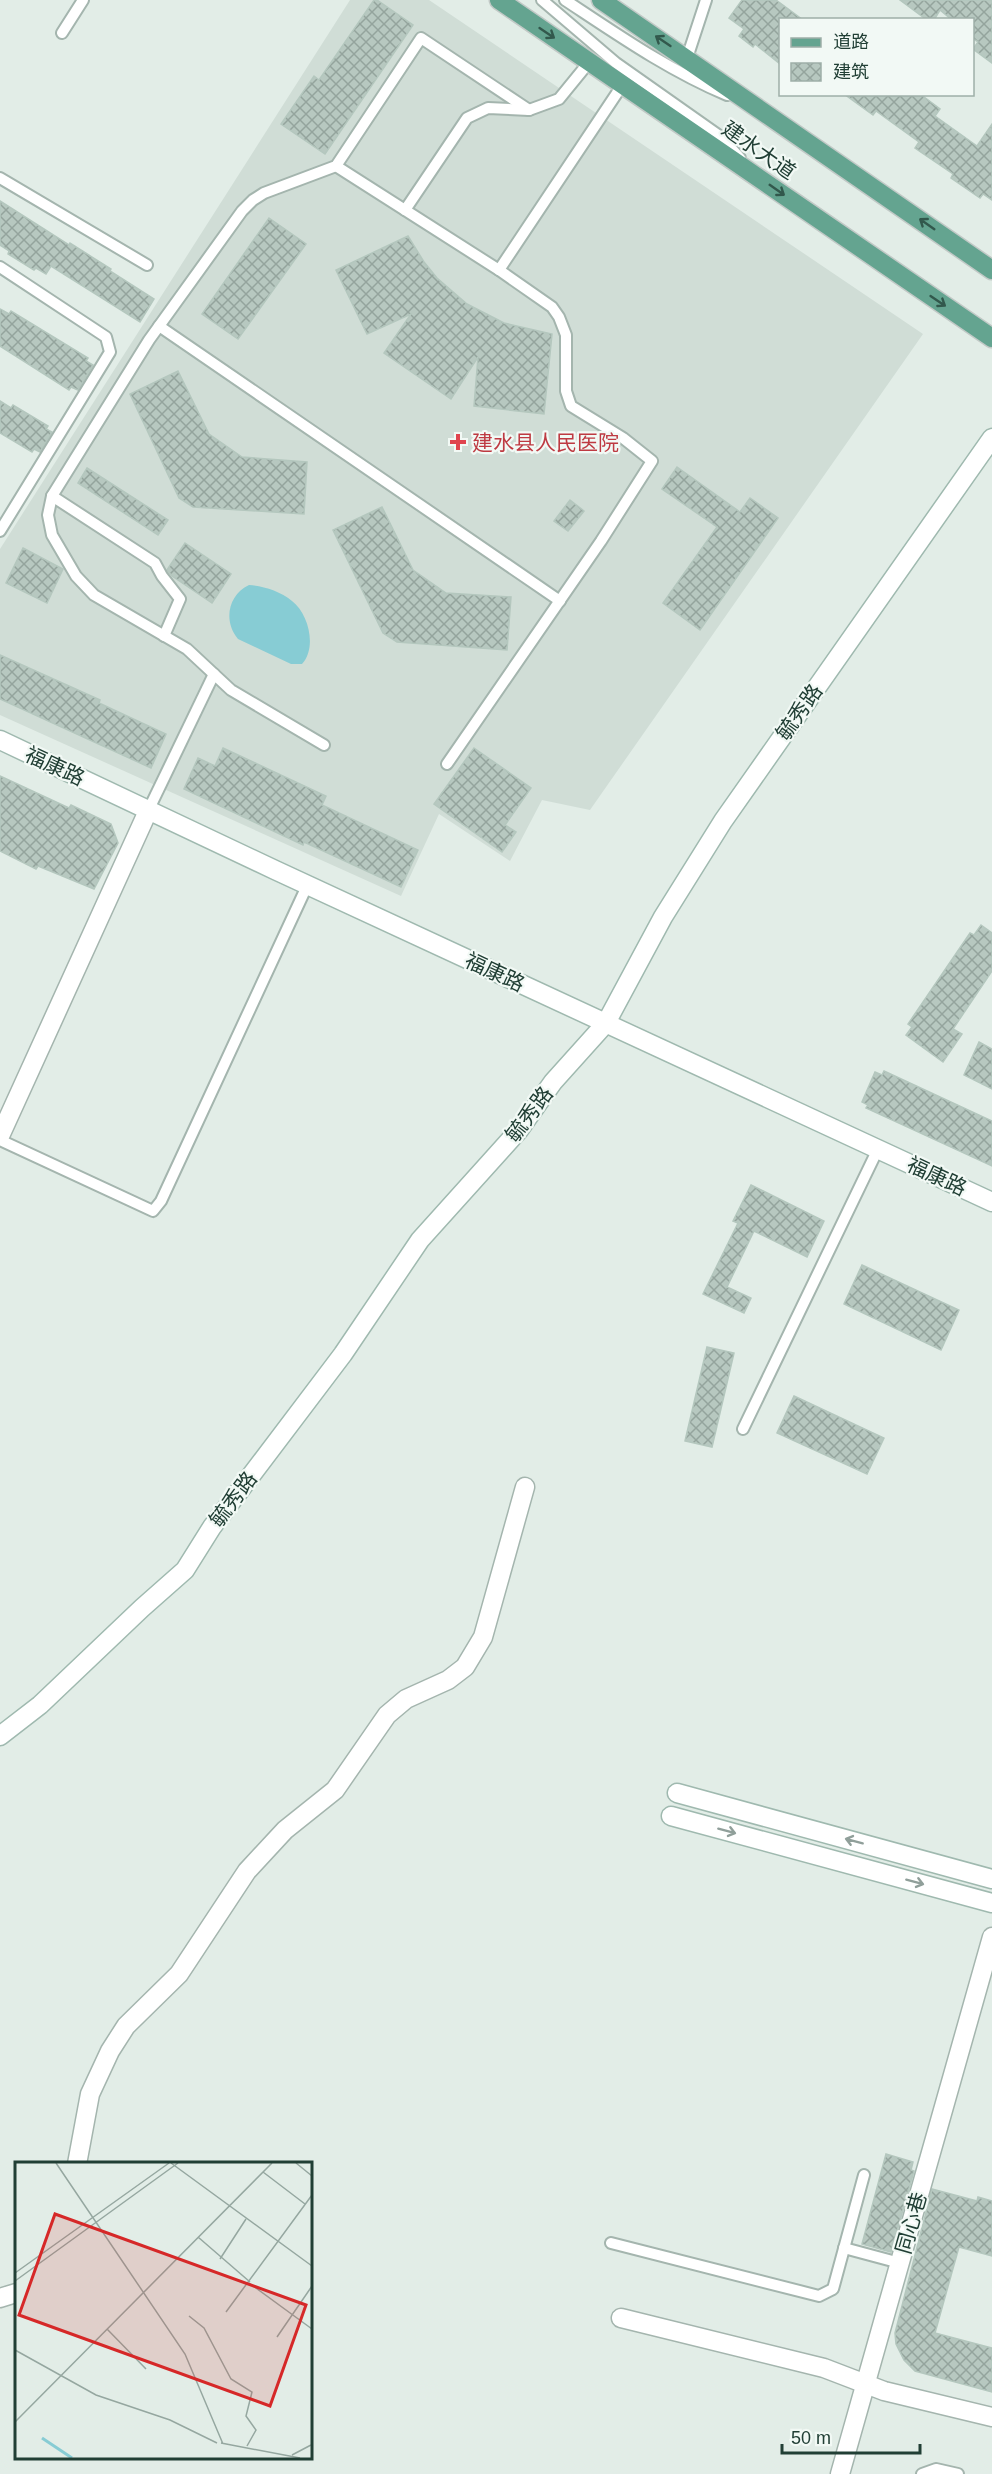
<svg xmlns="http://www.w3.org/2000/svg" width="992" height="2474" font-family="Helvetica,'Noto Sans SC',sans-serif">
	<defs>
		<pattern id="building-cross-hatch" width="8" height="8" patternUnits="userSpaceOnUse" patternTransform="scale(1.5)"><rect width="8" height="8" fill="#b7c8c0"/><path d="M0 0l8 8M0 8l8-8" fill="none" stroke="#94a49d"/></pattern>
	</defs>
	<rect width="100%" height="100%" fill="#e2ede7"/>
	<path fill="#d0ddd6" d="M350,0H429L923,334L590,810L542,800L510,861L439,814L401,896L0,715V549Z"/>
	<path fill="#87ccd4" d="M249,585C263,586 280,591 292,601C309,614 317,648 302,664H291L238,639C223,621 228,595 249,585Z"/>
	<g fill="url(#building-cross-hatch)" stroke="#b4c7be" stroke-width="1.5">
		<path d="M374,0H377L413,25L325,154L281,124L314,76L319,80Z"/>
		<path d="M742,0H776L803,20H780V64L755,44L753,47L739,36L744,29L729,18Z"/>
		<path d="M900,0H992V63L973,49L978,42L972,38V20H952L940,10L934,20H927Z"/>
		<path d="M844,94H920L940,109L935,116L977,146L992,124V200L983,194L980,198L951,178L953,174L915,148L919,142L876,111L873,115Z"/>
		<path d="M0,201L69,245L70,243L84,252L111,269L110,271L154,299L140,322L51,266L46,274L36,268L34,270L8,254L9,251L0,245Z"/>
		<path d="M269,218L306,244L238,339L202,314Z"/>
		<path d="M408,236L424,262L437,278L467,304L504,323L552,334L544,414L474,406L478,357L451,399L384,353L411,314L367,334L336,270Z"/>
		<path d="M0,309L9,314L11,311L88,358L86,361L93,365L78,390L71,387L69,390L0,346Z"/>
		<path d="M178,371L209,434L242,457L307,462L304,514L193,507L179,498L130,394Z"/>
		<path d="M0,401L11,408L13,405L48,426L46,429L52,432L40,452L34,449L32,452L0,433Z"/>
		<path d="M677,467L740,512L750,498L778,518L700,630L663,603L717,527L662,489Z"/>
		<path d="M87,468L168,520L158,535L78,483Z"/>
		<path d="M570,500L584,511L568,531L554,521Z"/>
		<path d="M382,507L413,570L446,593L511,597L507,650L397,642L383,633L333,530Z"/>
		<path d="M185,543L231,574L212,603L172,576L167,570Z"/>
		<path d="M23,548L63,569L47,603L6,583Z"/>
		<path d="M0,655L100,700L99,703L166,734L151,768L0,699Z"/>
		<path d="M223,748L326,796L322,805L418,850L401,887L304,842L303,845L184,789L198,758L215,766Z"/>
		<path d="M474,748L531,788L505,825L516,832L502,852L434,804Z"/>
		<path d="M0,776L69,808L71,805L111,824L118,843L94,889L38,866L36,869L0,851Z"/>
		<path d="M981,925L992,933V971L953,1029L962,1034L943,1062L906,1035L912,1027L908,1024L970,933L974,935Z"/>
		<path d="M979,1042L992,1049V1089L964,1075Z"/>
		<path d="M884,1071L992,1121V1166L866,1108L868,1105L862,1102L875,1072L882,1075Z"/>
		<path d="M751,1185L824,1221L807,1257L754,1231L727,1287L751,1298L744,1313L703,1294L738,1223L733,1221Z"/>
		<path d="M862,1265L959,1310L941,1350L844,1304Z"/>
		<path d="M707,1347L734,1353L712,1447L685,1441Z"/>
		<path d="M794,1396L884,1438L867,1474L777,1433Z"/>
		<path d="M886,2154L913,2162L911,2170L914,2171L891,2252L862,2244Z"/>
		<path d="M932,2189L977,2201L978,2197L992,2201V2256L959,2247L935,2333L992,2348V2392L915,2371L904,2360L896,2344L895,2333Z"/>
	</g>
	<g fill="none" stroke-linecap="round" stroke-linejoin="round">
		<g stroke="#a4b5ae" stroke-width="14">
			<g id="lane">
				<path d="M542,0L616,63L721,137L740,158"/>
				<path d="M565,0C618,35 668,70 727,95"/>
				<path d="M62,33L83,0"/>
				<path d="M687,58L706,0"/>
				<path d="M336,166L499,270L552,307L559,317L566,335V391L571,406L623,438L652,461L601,541L447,764"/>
				<path d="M0,178L147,265"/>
				<path d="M405,210L467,118L488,108L529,110L559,99L590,61"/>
				<path d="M0,267L106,337L110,352L0,531"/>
				<path d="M499,270L623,84"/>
				<path d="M159,326L560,601"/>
				<path d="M52,496L155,563L162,576L180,599L164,636"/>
				<path d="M324,745L231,690L187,649L94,595L76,576L52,535L48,515L52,496L149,340L242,211L253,200L264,193L336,166L421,38L529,110"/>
				<path d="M148,811L214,674"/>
				<path d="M0,1140L153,1211L161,1201L307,886"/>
				<path d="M743,1429L878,1149"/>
				<path d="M611,2243L819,2296L833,2289L864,2175"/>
				<path d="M844,2248L900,2263"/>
				<path d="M922,2474L936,2469L958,2474"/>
			</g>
		</g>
		<g stroke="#a4b5ae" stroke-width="21">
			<g id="street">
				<path d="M0,1136L148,811"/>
				<path d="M77,2164L90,2094L110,2051L126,2026L179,1974L247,1871L285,1830L335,1790L387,1715L406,1699L448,1680L465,1667L483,1637L525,1487"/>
				<path d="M0,2298L16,2293"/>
				<path d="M621,2318L824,2368L884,2391L992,2417"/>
				<path d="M840,2474L992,1937"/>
			</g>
		</g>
		<g stroke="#9fb9af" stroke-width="21">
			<g id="secondary">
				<path d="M0,740L275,870L992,1202"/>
				<path d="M0,1736L40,1705L142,1608L185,1570L212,1527L343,1354L420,1240L519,1130L553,1082L606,1023L663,917L723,821L992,438"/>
				<path d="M677,1793L992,1879"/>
				<path d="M671,1816L992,1903"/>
			</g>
		</g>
		<g stroke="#c1c9c6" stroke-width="21">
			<g id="primary">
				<path d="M499,0L992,338"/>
				<path d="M601,0L992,270"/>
			</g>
		</g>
		<use href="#lane" stroke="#fff" stroke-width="10"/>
		<use href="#street" stroke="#fff" stroke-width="18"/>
		<use href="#secondary" stroke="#fff" stroke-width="18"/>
		<use href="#primary" stroke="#64a490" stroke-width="18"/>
	</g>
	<defs><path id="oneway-shaft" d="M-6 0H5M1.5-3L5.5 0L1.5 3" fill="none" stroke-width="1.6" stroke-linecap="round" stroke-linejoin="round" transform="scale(1.5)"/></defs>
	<g stroke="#32584c">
		<use href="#oneway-shaft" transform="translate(547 33) rotate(34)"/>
		<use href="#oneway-shaft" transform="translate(663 41) rotate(-146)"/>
		<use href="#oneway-shaft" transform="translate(777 190) rotate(35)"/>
		<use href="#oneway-shaft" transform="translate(927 224) rotate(-145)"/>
		<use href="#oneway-shaft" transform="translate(938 301) rotate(34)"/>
	</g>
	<g stroke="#909f9a">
		<use href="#oneway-shaft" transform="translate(727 1831) rotate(15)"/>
		<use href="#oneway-shaft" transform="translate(854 1841) rotate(-165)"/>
		<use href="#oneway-shaft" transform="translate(915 1882) rotate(15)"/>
	</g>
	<path fill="#e0444e" stroke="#f2f9f5" stroke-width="2" d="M455 433h6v6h6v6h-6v6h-6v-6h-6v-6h6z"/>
	<g text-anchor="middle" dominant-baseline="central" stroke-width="4.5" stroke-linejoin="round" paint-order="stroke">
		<g font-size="21" fill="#213f35" stroke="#f2f9f5">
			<text transform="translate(759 150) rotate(35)">建水大道</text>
			<text transform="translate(799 712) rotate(-55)">毓秀路</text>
			<text transform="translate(55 766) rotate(25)">福康路</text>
			<text transform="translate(495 972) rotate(25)">福康路</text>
			<text transform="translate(529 1114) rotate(-53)">毓秀路</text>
			<text transform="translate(937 1176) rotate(25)">福康路</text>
			<text transform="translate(233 1499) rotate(-53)">毓秀路</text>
			<text transform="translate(911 2223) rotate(-74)">同心巷</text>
		</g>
		<g font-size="21" fill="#be3a42" stroke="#f2f9f5" text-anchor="start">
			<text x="472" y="442">建水县人民医院</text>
		</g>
	</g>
	<g transform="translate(15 2162)">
		<rect width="297" height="297" fill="#e2ede7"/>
		<path fill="none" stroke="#87ccd4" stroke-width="3" d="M27,276L57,296"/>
		<path fill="none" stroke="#95a7a0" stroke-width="1.5" d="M41,1L170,192L208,282M156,1L297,104M281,1L297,14M248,10L290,42M183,75L235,120M205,97L231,57M0,111L154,1M0,119L163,1M234,121L297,167M211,150L297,33M174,154L189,166L216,217L237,230L231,254L241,268L232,284M92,167L131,207M262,175L297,124M0,188L81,233L155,258L202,281M0,260L257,1M206,281L285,296M277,293L296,283"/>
		<path fill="#d62828" fill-opacity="0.15" stroke="#d62828" stroke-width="3" d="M40,52L291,143L255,244L4,153Z"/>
		<rect width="297" height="297" fill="none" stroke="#213f35" stroke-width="3"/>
	</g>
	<rect x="779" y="18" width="195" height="78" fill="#f2f9f5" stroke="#9eafa8" stroke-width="1.5"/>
	<rect x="791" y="38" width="30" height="9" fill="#64a490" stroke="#9eafa8" stroke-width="1.5"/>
	<text x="833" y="48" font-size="18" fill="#213f35">道路</text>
	<rect x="791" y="63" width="30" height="18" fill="url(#building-cross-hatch)" stroke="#9eafa8" stroke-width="1.5"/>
	<text x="833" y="78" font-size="18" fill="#213f35">建筑</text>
	<path d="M782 2444v9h138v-9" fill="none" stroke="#213f35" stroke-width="3"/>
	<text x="791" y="2444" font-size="18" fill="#213f35" stroke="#f2f9f5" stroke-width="4.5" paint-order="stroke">50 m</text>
</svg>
